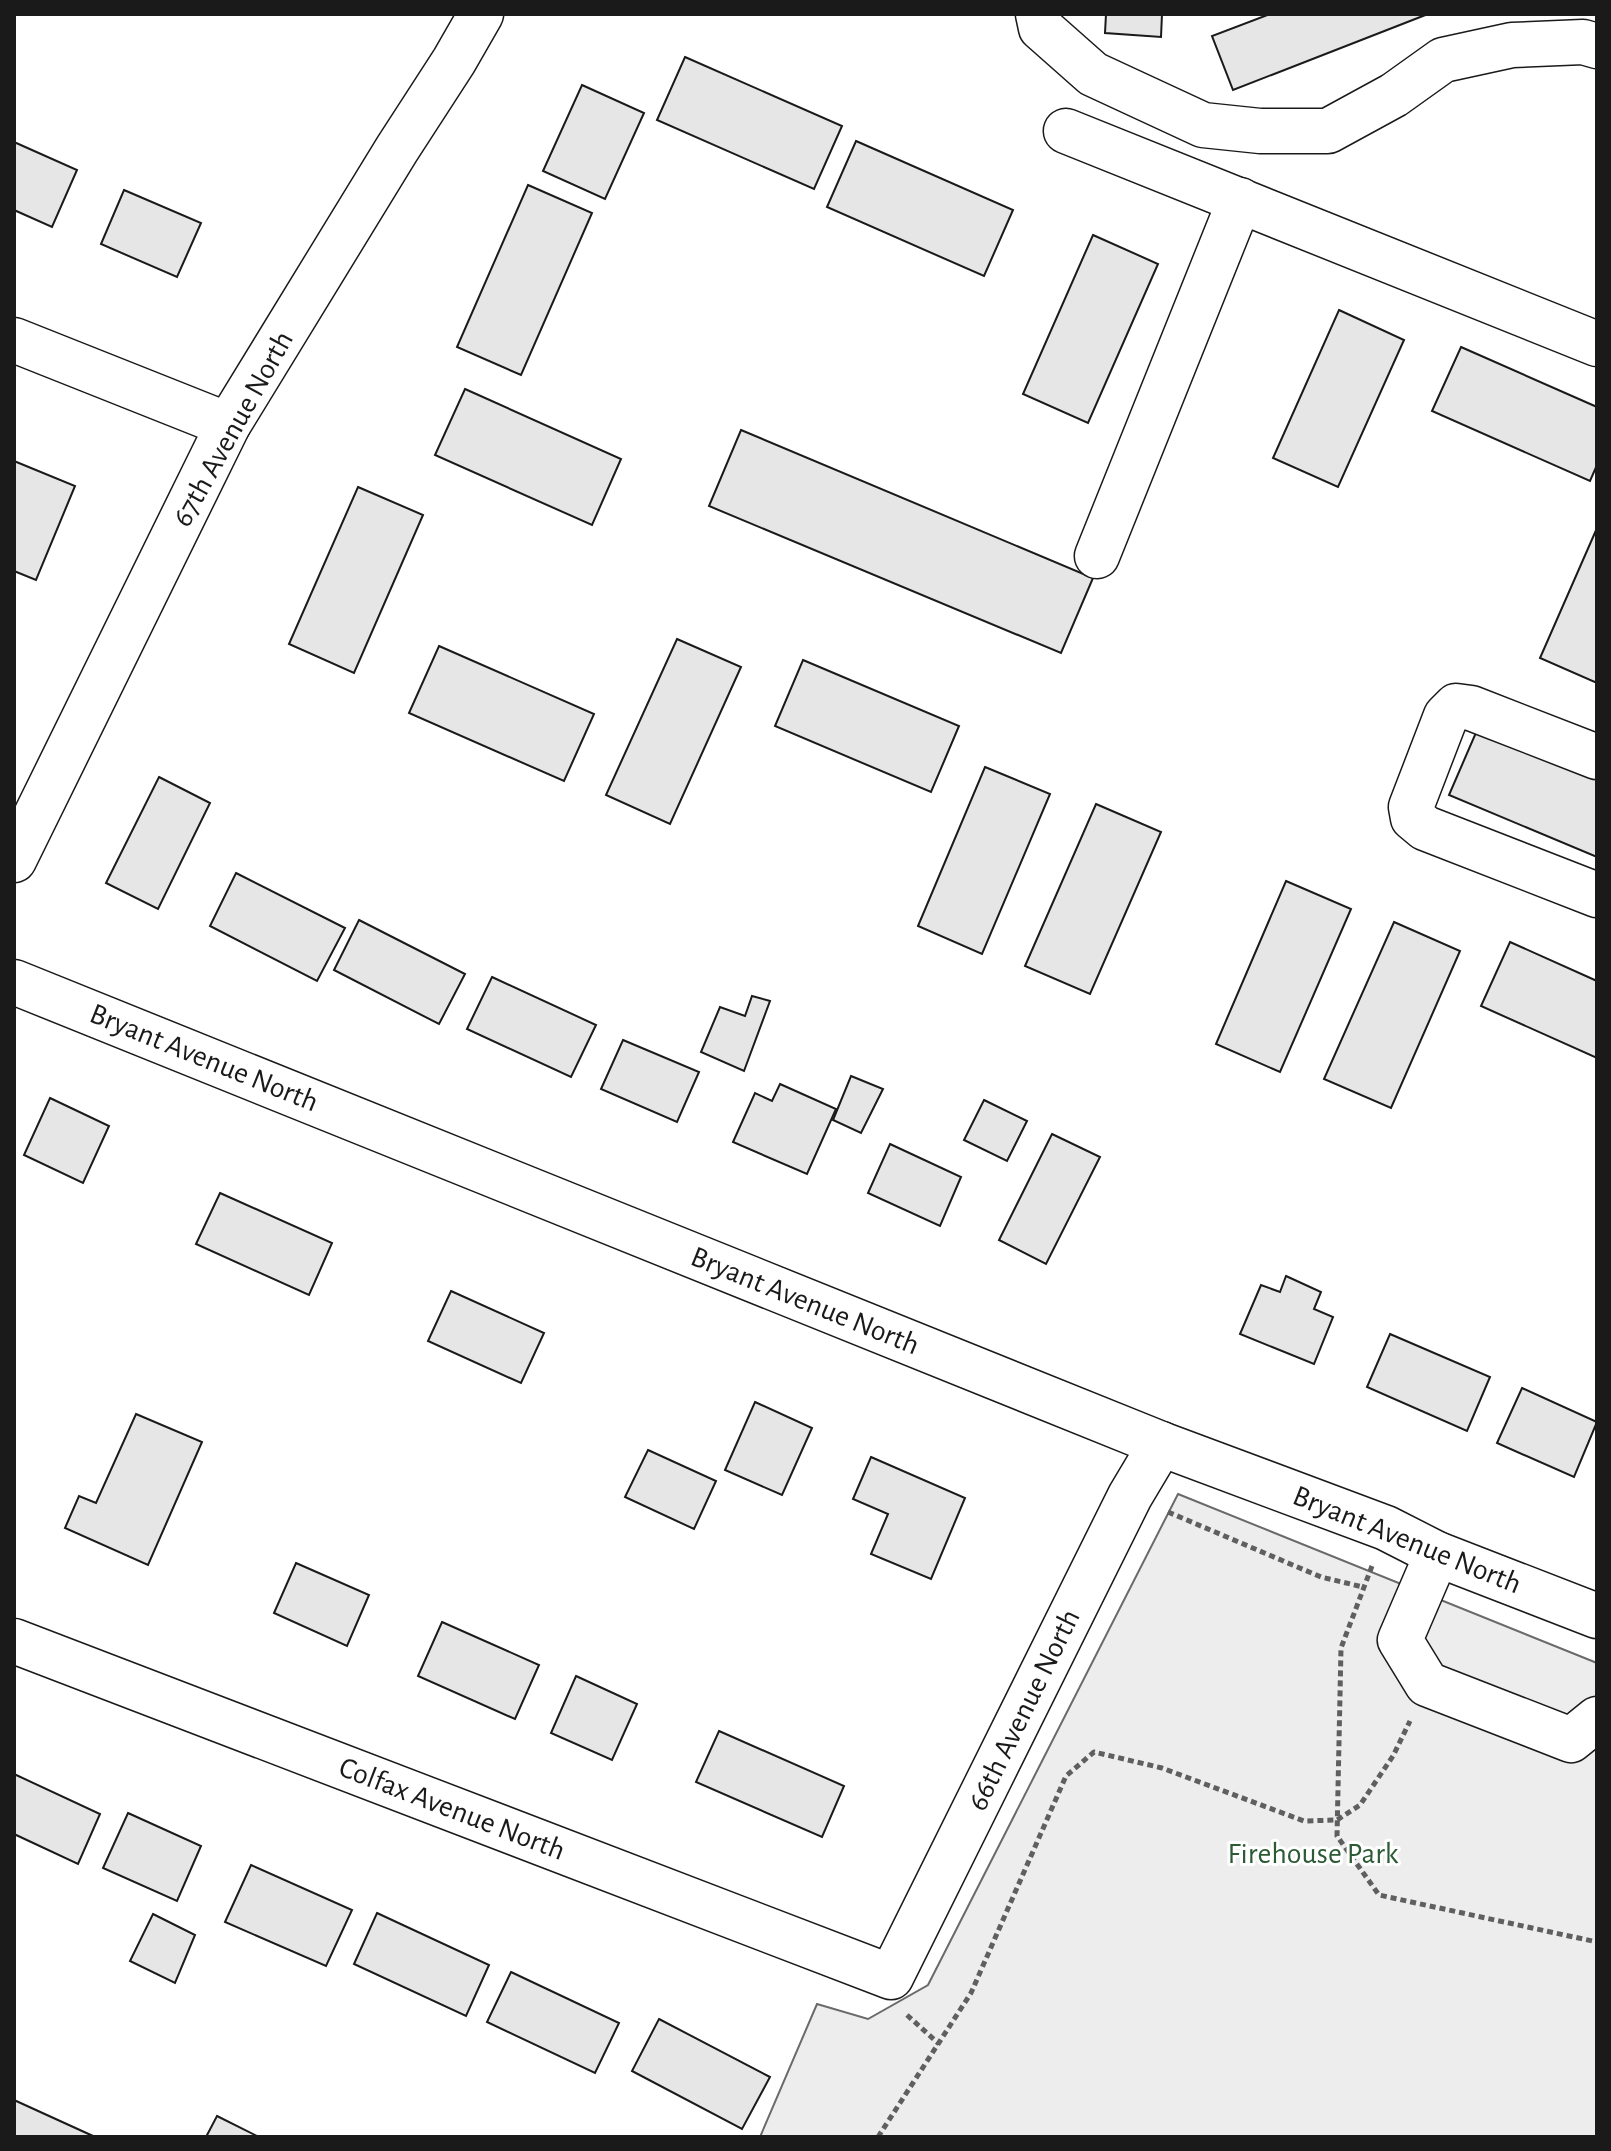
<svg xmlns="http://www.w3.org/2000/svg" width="1611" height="2151" font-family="'Alegreya Sans',sans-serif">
	<rect width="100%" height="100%" fill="#fff"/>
	<path fill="#ededed" stroke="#6a6a6a" stroke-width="2" d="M1178,1494L1597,1663V2137H760L817,2004L868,2019L928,1985Z"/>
	<g fill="#e6e6e6" stroke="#1a1a1a" stroke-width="2">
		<path d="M1106,14H1162L1161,37L1105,33Z"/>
		<path d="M1270,14H1428L1233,90L1212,36Z"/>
		<path d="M685,57L842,126L814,189L657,120Z"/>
		<path d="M582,85L644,113L605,199L543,171Z"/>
		<path d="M856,141L1013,210L984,276L827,207Z"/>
		<path d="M14,142L77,170L52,227L14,210Z"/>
		<path d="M528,185L592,213L521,375L457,347Z"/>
		<path d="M124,190L201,223L177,277L101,244Z"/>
		<path d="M1093,235L1158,264L1088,423L1023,394Z"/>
		<path d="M1339,310L1404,340L1338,487L1273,458Z"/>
		<path d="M1461,347L1597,407V465L1590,481L1432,411Z"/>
		<path d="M465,389L621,459L592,525L435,455Z"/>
		<path d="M741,430L1093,578L1061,653L709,506Z"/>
		<path d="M14,461L75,486L36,580L14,571Z"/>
		<path d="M358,487L423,515L354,673L289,644Z"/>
		<path d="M1597,528V683L1540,658Z"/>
		<path d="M677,639L741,667L670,824L606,795Z"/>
		<path d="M439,646L594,714L564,781L409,713Z"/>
		<path d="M803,660L959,726L931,792L775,726Z"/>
		<path d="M1481,721L1597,770V857L1449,795Z"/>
		<path d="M985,767L1050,794L982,954L918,926Z"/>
		<path d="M159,777L210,803L158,909L106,883Z"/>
		<path d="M1096,804L1161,832L1090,994L1025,966Z"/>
		<path d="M236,873L345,928L317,981L210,926Z"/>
		<path d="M1286,881L1351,909L1280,1072L1216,1044Z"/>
		<path d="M359,920L465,974L439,1024L334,970Z"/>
		<path d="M1394,922L1460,951L1391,1108L1324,1079Z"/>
		<path d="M1510,942L1597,981V1058L1481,1006Z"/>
		<path d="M492,977L596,1025L571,1077L467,1029Z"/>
		<path d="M752,996L770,1001L744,1071L701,1052L720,1007L745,1016Z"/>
		<path d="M623,1040L699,1072L677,1122L601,1089Z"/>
		<path d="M851,1076L883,1089L861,1133L833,1120Z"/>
		<path d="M780,1084L836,1109L807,1174L733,1142L755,1093L772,1101Z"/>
		<path d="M50,1098L109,1126L83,1183L24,1155Z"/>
		<path d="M984,1100L1027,1121L1007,1161L964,1140Z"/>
		<path d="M1052,1134L1100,1157L1046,1264L999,1240Z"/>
		<path d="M890,1144L961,1177L940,1226L868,1193Z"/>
		<path d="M220,1193L332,1243L309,1295L196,1244Z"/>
		<path d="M1286,1276L1321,1292L1314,1309L1333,1317L1314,1364L1240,1334L1261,1285L1280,1292Z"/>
		<path d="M451,1291L544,1333L521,1383L428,1341Z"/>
		<path d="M1390,1334L1490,1377L1467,1431L1367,1387Z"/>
		<path d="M1522,1388L1597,1422L1574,1477L1497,1443Z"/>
		<path d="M755,1402L812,1428L782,1495L725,1470Z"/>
		<path d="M136,1414L202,1442L148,1565L65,1528L79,1496L96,1503Z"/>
		<path d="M648,1450L716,1481L694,1529L625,1497Z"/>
		<path d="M871,1457L965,1498L931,1579L871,1554L888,1514L853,1499Z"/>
		<path d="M296,1563L369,1595L347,1646L274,1613Z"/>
		<path d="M442,1622L539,1665L515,1719L418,1676Z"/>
		<path d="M576,1676L637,1704L612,1760L551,1733Z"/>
		<path d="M719,1731L844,1786L822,1837L696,1782Z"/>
		<path d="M14,1774L100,1814L78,1864L14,1834Z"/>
		<path d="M128,1813L201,1846L177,1901L103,1868Z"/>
		<path d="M251,1865L352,1910L326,1966L225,1922Z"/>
		<path d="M377,1913L489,1965L466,2016L354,1964Z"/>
		<path d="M153,1914L195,1935L175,1983L130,1961Z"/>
		<path d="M511,1972L619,2023L595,2073L487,2022Z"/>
		<path d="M659,2019L770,2077L742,2129L632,2071Z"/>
		<path d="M14,2100L93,2136V2137H14Z"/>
		<path d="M217,2116L257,2136L256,2137H206Z"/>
	</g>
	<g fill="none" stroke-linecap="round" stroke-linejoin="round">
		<g stroke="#1a1a1a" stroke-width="47">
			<g id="minor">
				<path d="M1038,14L1041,28L1093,74L1203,125L1260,131H1328L1394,95L1443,60L1512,45L1583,42L1597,46"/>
				<path d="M1066,131L1597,344"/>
				<path d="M14,340L228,425"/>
				<path d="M1097,556L1240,200"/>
				<path d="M1597,757L1471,708L1456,706L1446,716L1411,807L1413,818L1425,828L1597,895"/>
				<path d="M14,860L228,425L397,149L454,61L481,14"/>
				<path d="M14,982L1161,1444L1386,1528L1437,1554L1597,1616"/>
				<path d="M1437,1554L1400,1640L1427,1684L1571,1740L1597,1719"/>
				<path d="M14,1641L891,1977L1130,1496L1161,1444"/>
			</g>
		</g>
		<g stroke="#5f5f5f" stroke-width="5" stroke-dasharray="6 4" stroke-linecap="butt">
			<path d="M1168,1512L1321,1577L1363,1587"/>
			<path d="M1372,1566L1341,1648L1337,1836L1379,1895L1597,1942"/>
			<path d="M907,2015L939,2044"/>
			<path d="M878,2137L971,1993L1066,1776L1094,1752L1162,1768L1304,1821L1337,1820L1360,1805L1393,1756L1410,1721"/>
		</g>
		<use href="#minor" stroke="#fff" stroke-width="44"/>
	</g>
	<g text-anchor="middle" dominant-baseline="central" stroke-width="6" stroke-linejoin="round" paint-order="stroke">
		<g font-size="30" fill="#1a1a1a" stroke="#fff">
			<text transform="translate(233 429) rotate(-61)">67th Avenue North</text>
			<text transform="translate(204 1058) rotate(22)">Bryant Avenue North</text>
			<text transform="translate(805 1301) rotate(22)">Bryant Avenue North</text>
			<text transform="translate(1407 1540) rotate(22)">Bryant Avenue North</text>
			<text transform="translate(1024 1710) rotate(-64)">66th Avenue North</text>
			<text transform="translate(452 1809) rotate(21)">Colfax Avenue North</text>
		</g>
		<g font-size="30" fill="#2b5a34" stroke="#fff">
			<text x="1313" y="1854">Firehouse Park</text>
		</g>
	</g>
	<rect width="1611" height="2151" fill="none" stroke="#1a1a1a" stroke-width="32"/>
</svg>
